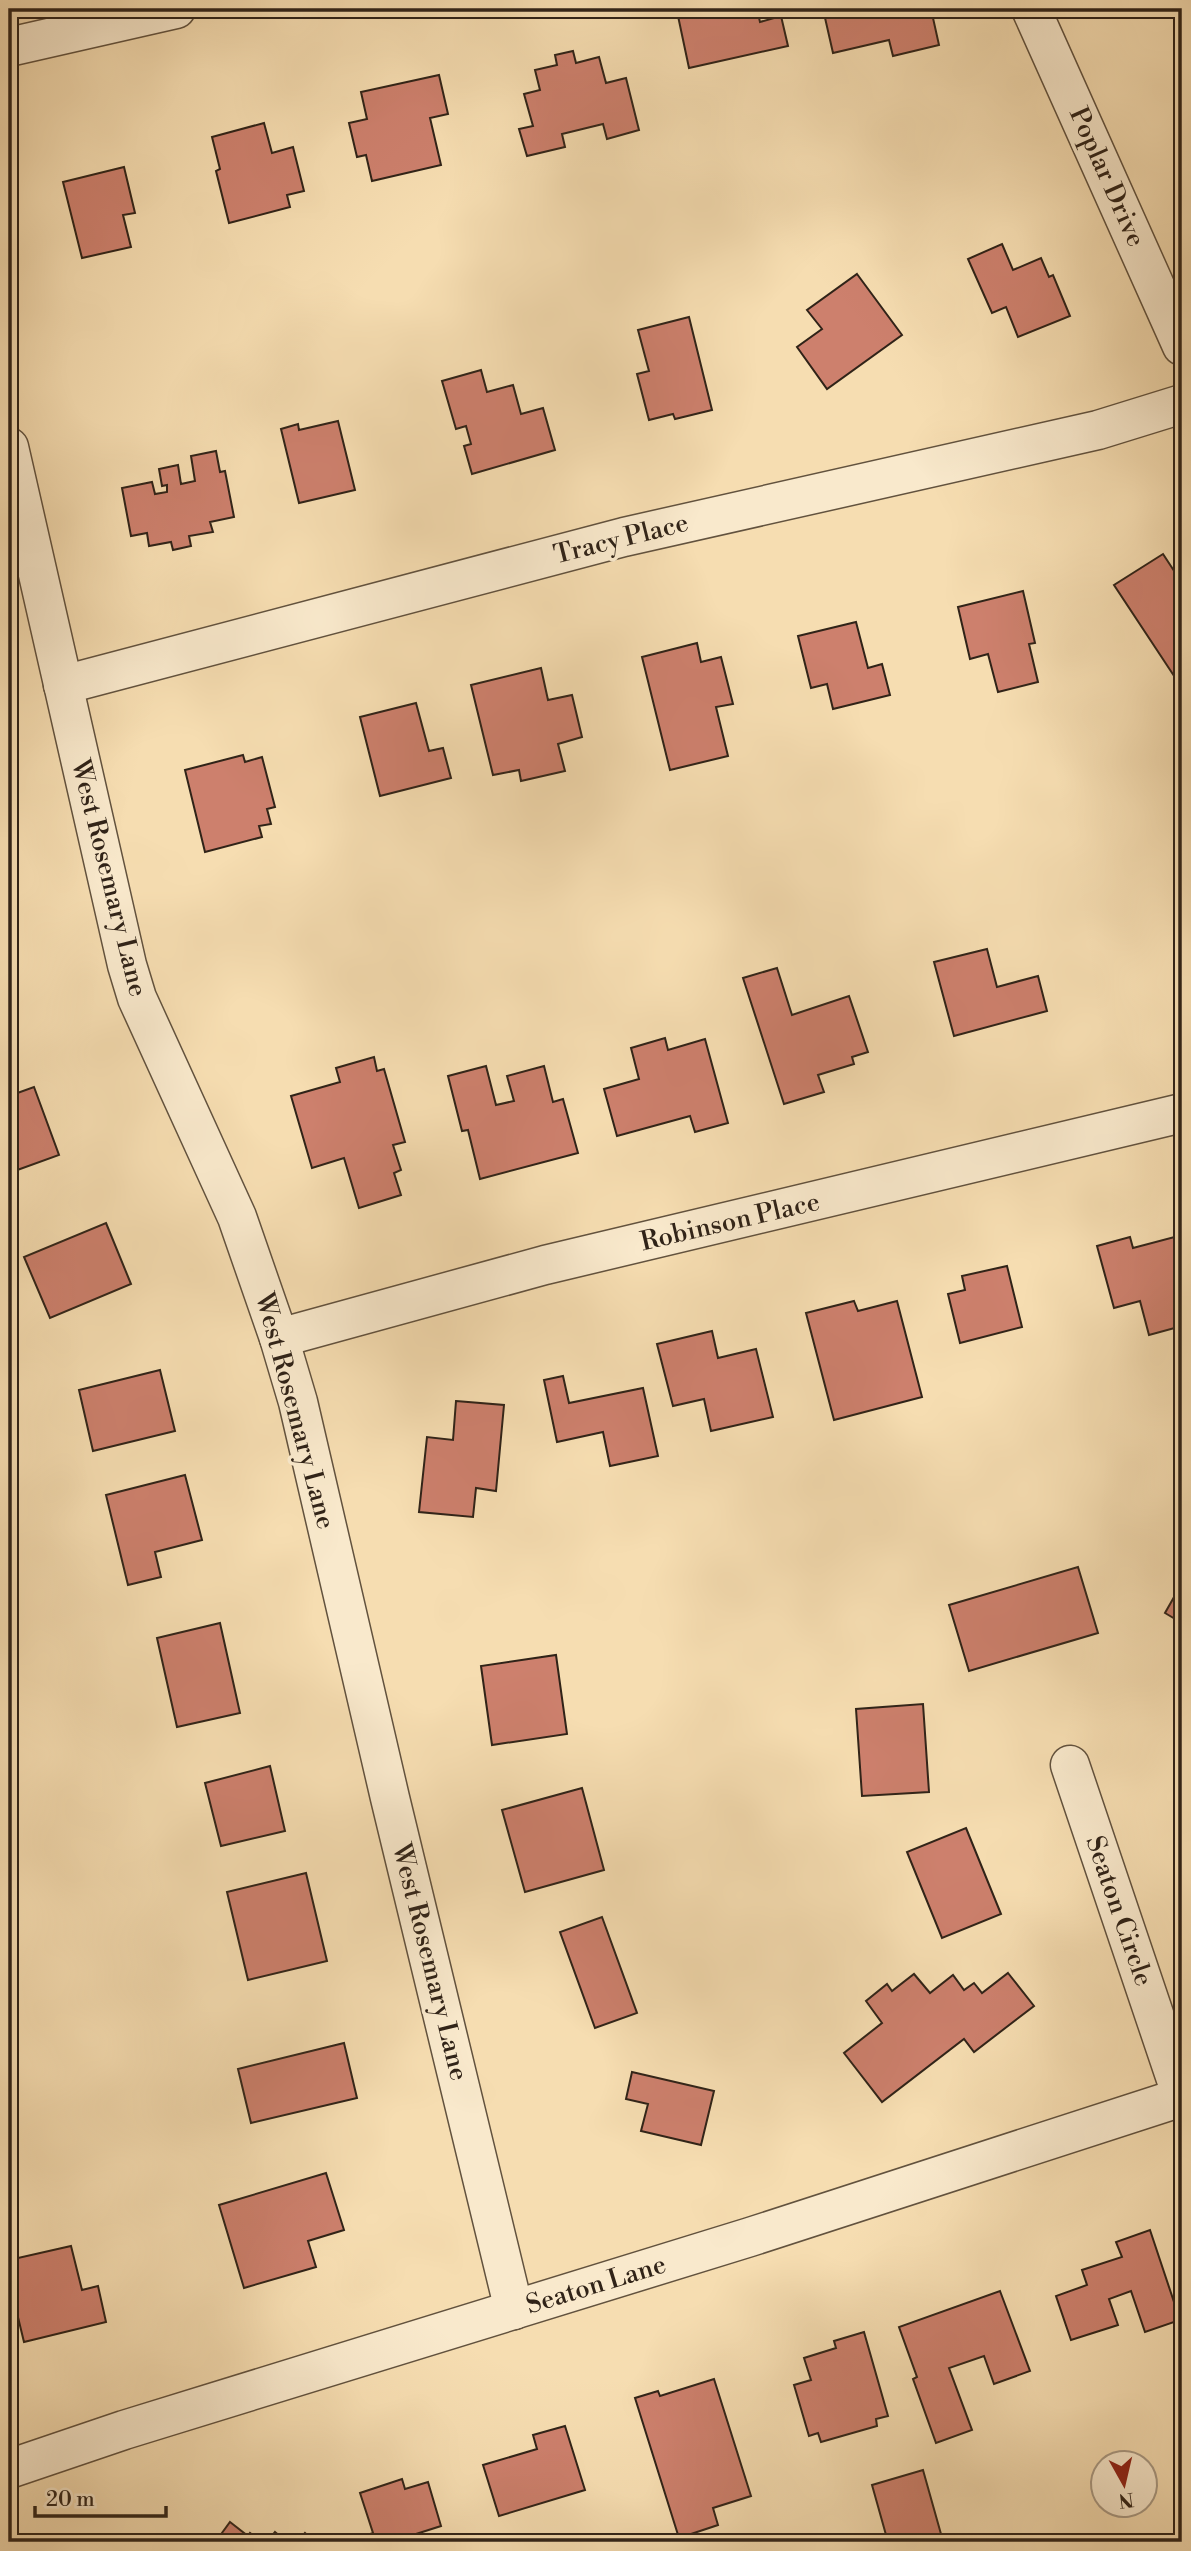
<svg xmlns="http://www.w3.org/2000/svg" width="1191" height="2551" font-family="'Libre Bodoni',serif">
	<rect width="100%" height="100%" fill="#f6ddb1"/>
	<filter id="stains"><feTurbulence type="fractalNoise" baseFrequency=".00286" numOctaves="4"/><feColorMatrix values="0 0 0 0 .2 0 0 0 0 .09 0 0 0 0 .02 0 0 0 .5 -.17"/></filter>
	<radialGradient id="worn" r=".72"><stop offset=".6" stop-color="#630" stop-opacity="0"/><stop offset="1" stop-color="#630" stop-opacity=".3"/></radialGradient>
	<g fill="#cd806d" stroke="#302318" stroke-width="2">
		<path d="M712,9H757L760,22L781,16L788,46L689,68L678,16Z"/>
		<path d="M823,9H931L939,45L893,56L889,40L833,53Z"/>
		<path d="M573,51L576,63L599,57L606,83L626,78L639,130L607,139L603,124L562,134L565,147L527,156L519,129L533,126L524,94L540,90L535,70L557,65L555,55Z"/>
		<path d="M439,75L448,114L430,118L441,165L372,181L366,155L357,157L349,123L367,119L361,92Z"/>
		<path d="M264,123L272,153L293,147L304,191L287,195L290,207L229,223L216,171L220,169L212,137Z"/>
		<path d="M124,167L135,213L123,215L131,247L82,258L63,182Z"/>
		<path d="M1002,244L1013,270L1041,258L1049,277L1053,275L1070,316L1018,337L1006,307L992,313L968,259Z"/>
		<path d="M857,274L902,335L827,389L797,347L822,329L807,310Z"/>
		<path d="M689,317L712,410L675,419L673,414L649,420L637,374L649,371L638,330Z"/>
		<path d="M481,370L487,392L513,385L521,414L543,408L555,450L472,474L464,446L471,444L466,426L456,429L442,381Z"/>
		<path d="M338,421L355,490L299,503L281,429L298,424L299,430Z"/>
		<path d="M216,451L220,472L225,471L234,517L210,522L213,532L189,536L191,546L173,550L171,542L149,546L147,533L131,536L122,488L152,482L155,494L167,492V485L162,486L159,469L178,465L181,484L195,481L191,456Z"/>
		<path d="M1163,554L1182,583V688L1114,585Z"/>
		<path d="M1023,591L1035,643L1029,644L1038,682L998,692L988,654L970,659L958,607Z"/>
		<path d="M856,622L868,668L882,664L890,695L833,709L827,684L811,688L798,636Z"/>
		<path d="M697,643L701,662L721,657L733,704L716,707L728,756L670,770L642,657Z"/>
		<path d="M541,668L548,700L572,695L582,737L558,744L565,771L521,781L519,770L493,775L471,685Z"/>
		<path d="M416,703L429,751L443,748L451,778L380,796L360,717Z"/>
		<path d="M243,755L245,762L262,757L275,807L267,809L271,824L259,826L262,837L205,852L185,770Z"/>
		<path d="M987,949L997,987L1038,976L1047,1011L954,1036L934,962Z"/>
		<path d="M777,968L792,1015L849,996L868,1052L852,1057L854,1064L818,1075L824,1092L784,1104L743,978Z"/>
		<path d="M9,971L17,1018L9,1019Z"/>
		<path d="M665,1038L668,1050L705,1039L728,1123L695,1132L690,1116L617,1136L604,1089L639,1079L631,1048Z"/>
		<path d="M374,1057L377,1071L384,1069L405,1142L393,1145L401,1170L394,1173L401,1195L359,1208L344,1158L312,1168L291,1096L340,1082L336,1068Z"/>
		<path d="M486,1066L496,1105L514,1101L507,1076L544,1066L553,1102L563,1099L578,1153L480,1179L468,1130L462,1131L448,1076Z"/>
		<path d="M34,1087L59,1155L9,1173V1096Z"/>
		<path d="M106,1223L131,1284L50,1318L24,1257Z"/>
		<path d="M1182,1235V1326L1149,1335L1140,1301L1114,1308L1097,1246L1130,1237L1133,1248Z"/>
		<path d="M1007,1266L1022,1327L960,1343L948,1294L965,1290L962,1276Z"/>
		<path d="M854,1301L858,1311L897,1301L922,1397L834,1420L806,1313Z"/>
		<path d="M712,1331L718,1358L756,1349L773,1417L711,1431L704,1399L673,1406L657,1344Z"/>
		<path d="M160,1370L175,1431L93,1451L79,1390Z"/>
		<path d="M563,1376L569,1403L643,1388L658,1456L610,1466L603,1432L557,1442L544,1380Z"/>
		<path d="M456,1401L504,1405L496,1491L476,1488L473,1517L419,1512L427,1437L453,1440Z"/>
		<path d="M185,1475L202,1540L155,1552L161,1577L128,1585L106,1495Z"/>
		<path d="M1078,1567L1098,1633L969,1671L949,1605Z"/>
		<path d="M1182,1583V1623L1165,1613Z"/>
		<path d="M220,1623L240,1713L177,1727L157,1638Z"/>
		<path d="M556,1655L567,1734L492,1745L481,1666Z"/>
		<path d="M923,1704L929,1792L862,1796L856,1709Z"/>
		<path d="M270,1766L285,1831L221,1846L205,1783Z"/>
		<path d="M582,1788L604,1870L525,1892L502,1810Z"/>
		<path d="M966,1828L1001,1914L942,1938L907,1852Z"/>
		<path d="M306,1873L327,1961L248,1980L227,1892Z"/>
		<path d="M602,1917L637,2013L595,2028L560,1932Z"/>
		<path d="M1008,1973L1034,2006L974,2052L964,2039L882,2102L844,2053L882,2023L866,2001L887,1984L892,1991L914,1974L930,1993L953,1975L964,1990L974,1983L982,1993Z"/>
		<path d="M344,2043L357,2098L251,2123L238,2069Z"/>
		<path d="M632,2072L714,2091L701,2145L641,2131L648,2104L626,2099Z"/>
		<path d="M326,2173L344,2230L308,2241L316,2267L244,2288L219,2205Z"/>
		<path d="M1150,2230L1180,2320L1145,2332L1131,2291L1109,2299L1118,2325L1071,2340L1056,2296L1087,2285L1082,2270L1122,2257L1116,2242Z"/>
		<path d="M71,2246L82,2290L98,2286L106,2322L24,2342L9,2280V2260Z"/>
		<path d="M1000,2291L1030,2371L994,2384L984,2356L949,2368L972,2430L936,2443L913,2379L917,2377L899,2327Z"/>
		<path d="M864,2332L888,2416L876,2419L877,2426L821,2442L818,2433L809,2436L794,2385L811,2380L804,2358L836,2348L834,2341Z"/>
		<path d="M714,2379L751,2496L713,2508L718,2525L679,2538L635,2398L658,2391L660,2396Z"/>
		<path d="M565,2426L585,2490L499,2516L483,2465L537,2449L533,2435Z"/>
		<path d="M923,2470L941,2534L913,2542H888L872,2485Z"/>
		<path d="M402,2479L405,2489L428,2482L441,2526L391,2542H357L356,2539L373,2533L360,2493Z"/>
		<path d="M230,2522L248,2536L250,2533L262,2542H225L219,2537Z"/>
		<path d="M1182,2531V2542H1176L1173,2534Z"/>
		<path d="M275,2532L287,2542H267Z"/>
		<path d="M305,2533L316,2542H297Z"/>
	</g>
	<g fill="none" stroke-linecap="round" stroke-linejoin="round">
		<g stroke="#62523e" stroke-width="41">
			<g id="street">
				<path d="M1031,9L1182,346"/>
				<path d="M9,47L176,9"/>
				<path d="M9,447L127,965L137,998L237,1217L279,1338L298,1402L390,1798L514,2310"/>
				<path d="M63,685L624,537L1098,430L1182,404"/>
				<path d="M279,1338L545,1265L1182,1113"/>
				<path d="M1070,1765L1182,2097"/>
				<path d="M9,2469L124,2430L750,2237L1182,2097"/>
			</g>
		</g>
		<use href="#street" stroke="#f9e9cc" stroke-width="38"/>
	</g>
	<g text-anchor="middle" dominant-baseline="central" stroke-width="7" stroke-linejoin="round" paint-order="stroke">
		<g font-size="26" fill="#302318" stroke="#f9e9cc">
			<text transform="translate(1107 177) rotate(66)">Poplar Drive</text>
			<text transform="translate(621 539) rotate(-14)">Tracy Place</text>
			<text transform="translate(109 878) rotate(76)">West Rosemary Lane</text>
			<text transform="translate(730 1222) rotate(-13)">Robinson Place</text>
			<text transform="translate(295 1411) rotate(75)">West Rosemary Lane</text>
			<text transform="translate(1119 1911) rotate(71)">Seaton Circle</text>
			<text transform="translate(430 1962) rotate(76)">West Rosemary Lane</text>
			<text transform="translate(596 2285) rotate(-17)">Seaton Lane</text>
		</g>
	</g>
	<rect width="1191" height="2551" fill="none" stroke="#f6ddb1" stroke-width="35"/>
	<rect x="10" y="10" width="1170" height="2530" fill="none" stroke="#302318" stroke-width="3.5"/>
	<rect x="18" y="18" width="1156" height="2516" fill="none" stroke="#302318" stroke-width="2"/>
	<g transform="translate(1124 2484) rotate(172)"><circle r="33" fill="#f9e9cc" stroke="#a99a84" stroke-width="2"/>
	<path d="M0-5L12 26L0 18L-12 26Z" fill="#8f2418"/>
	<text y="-10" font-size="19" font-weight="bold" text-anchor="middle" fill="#302318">N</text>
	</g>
	<path d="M35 2506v10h131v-10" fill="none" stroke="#302318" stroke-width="3.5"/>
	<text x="46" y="2506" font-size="21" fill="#302318" stroke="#f9e9cc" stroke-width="5" paint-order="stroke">20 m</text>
	<rect width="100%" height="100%" filter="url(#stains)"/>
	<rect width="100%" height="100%" fill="url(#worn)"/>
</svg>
